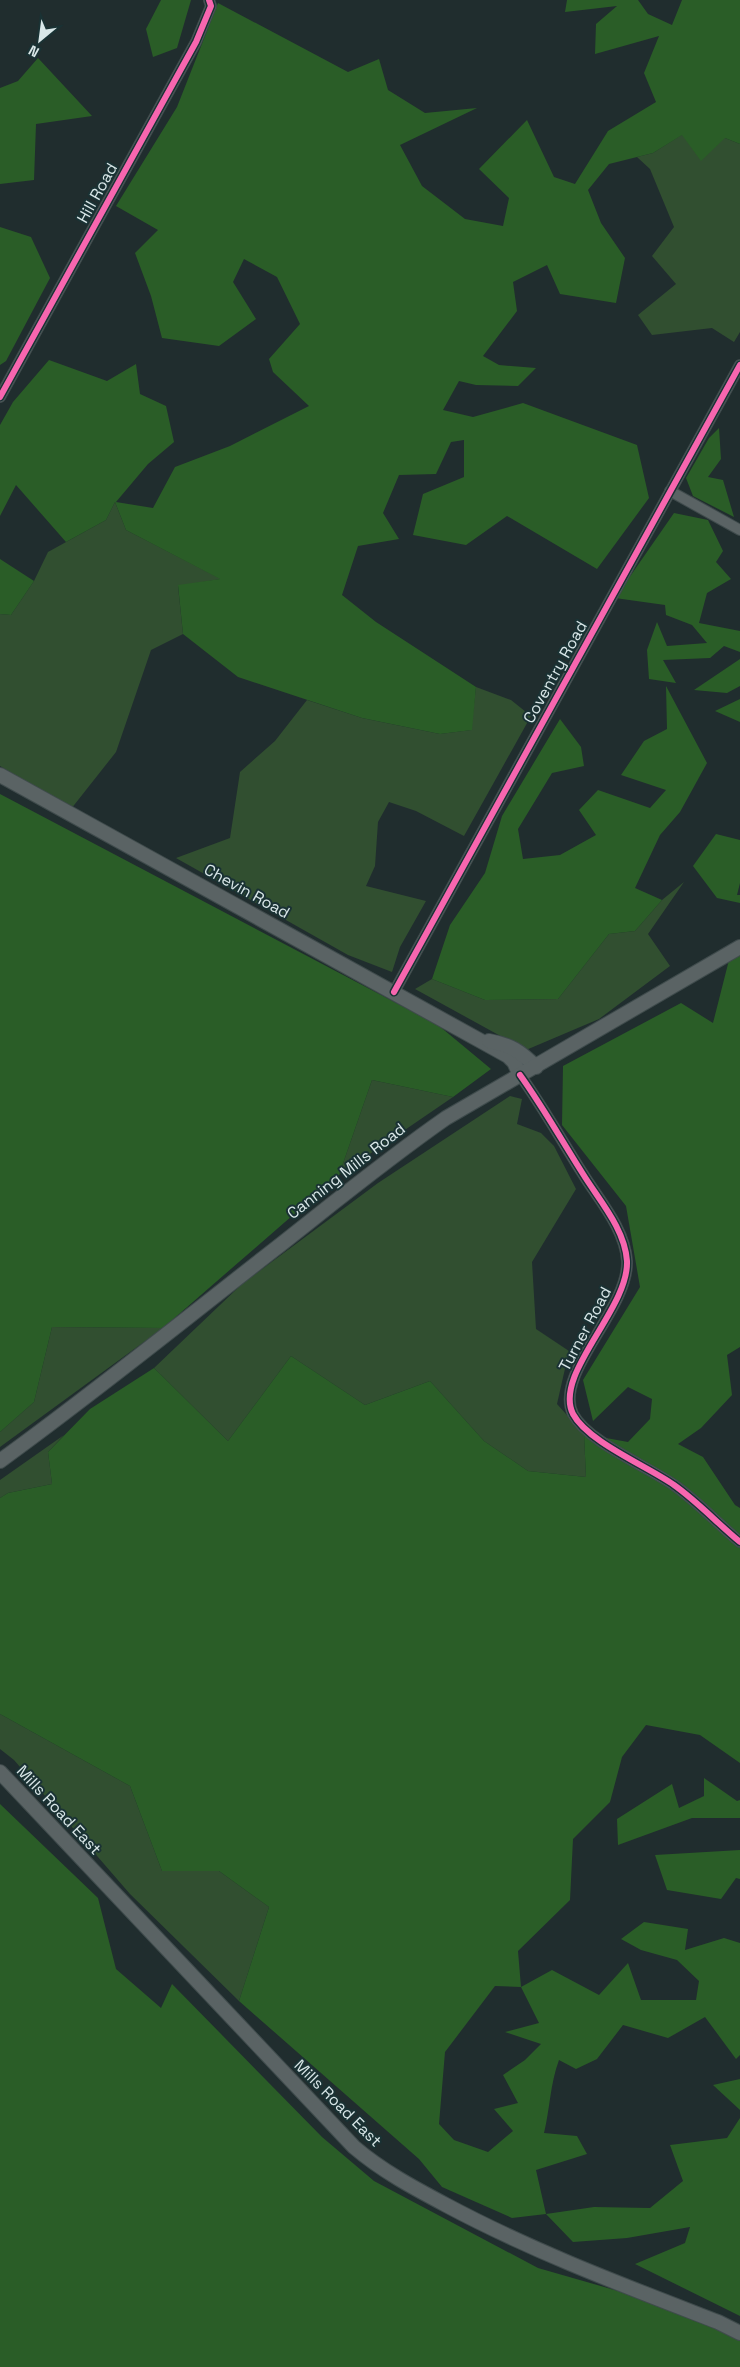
<svg xmlns="http://www.w3.org/2000/svg" width="740" height="2367" font-family="'Space Grotesk',sans-serif">
	<rect width="100%" height="100%" fill="#202d2e"/>
	<g fill="#314f30">
		<path d="M683,134L725,138L740,144V332L734,342L712,328L652,335L638,315L676,284L652,256L674,227L650,169L637,157L653,153Z"/>
		<path d="M115,502L126,530L221,579L178,586L183,634L151,650L116,752L71,809L0,766V614L11,615L34,581L48,552L106,520Z"/>
		<path d="M476,687L511,700L531,716L464,836L416,811L389,802L378,822L375,866L366,886L426,901L400,947L392,972L348,955L176,858L230,838L240,772L275,741L307,700L362,718L440,734L471,730Z"/>
		<path d="M684,882L648,934L670,966L599,1019L526,1050L415,989L432,979L485,1000L558,999L609,934L635,931L662,900Z"/>
		<path d="M372,1080L453,1097L339,1175Z"/>
		<path d="M510,1096L522,1099L517,1124L541,1133L554,1146L576,1189L532,1262L536,1329L569,1351L557,1404L584,1434L586,1477L528,1471L484,1441L430,1381L365,1405L291,1356L228,1441L154,1368L242,1284L378,1183Z"/>
		<path d="M52,1327L163,1328L0,1447V1432L34,1402Z"/>
		<path d="M64,1435L48,1452L52,1484L8,1493L0,1498V1480Z"/>
		<path d="M0,1714L130,1786L162,1871H219L269,1907L239,2001L130,1894L14,1760L0,1749Z"/>
	</g>
	<g fill="#2a5d27" fill-rule="evenodd">
		<path d="M161,0H191L177,48L153,57L146,29Z"/>
		<path d="M567,0H638L648,14L672,25L682,0H740V144L725,138L701,161L682,135L653,153L609,164L588,190L601,223L625,258L616,303L560,294L547,265L513,282L517,311L483,356L499,365L536,368L518,386L476,385L459,381L443,410L473,417L523,403L637,445L649,498L597,569L507,516L466,545L413,535L423,494L464,477V440L451,442L436,474L399,475L383,513L399,539L358,546L342,595L376,622L476,687L472,730L440,734L362,718L238,677L183,634L178,585L220,579L126,530L115,502L106,520L66,542L16,485L0,516V425L13,402L49,360L107,381L136,364L140,394L166,406L174,442L148,464L116,502L153,508L175,467L230,446L309,406L273,372L269,359L300,324L277,277L244,259L233,282L256,319L219,346L162,338L151,296L135,253L158,230L116,206L177,107L218,3L348,72L379,59L388,90L425,113L477,108L400,145L422,186L465,219L503,226L509,198L479,169L527,120L554,177L575,184L608,131L656,102L644,73L659,36L595,54L596,24L617,6L565,12Z"/>
		<path d="M38,58L92,116L36,124L34,180L0,184V88L18,81Z"/>
		<path d="M0,227L31,237L50,278L6,361L0,365Z"/>
		<path d="M719,428L721,459L708,477L723,480L734,517L693,496L686,478L709,438Z"/>
		<path d="M674,513L708,520L723,551L716,562L731,579L707,593L699,623L740,631V652L724,646L710,658L663,660L676,683L649,679L647,650L657,622L667,646L707,643L692,625L666,615L665,605L615,598Z"/>
		<path d="M0,559L34,581L11,615L0,614Z"/>
		<path d="M740,659V686L727,693L694,690Z"/>
		<path d="M666,686L707,763L680,812L660,835L635,888L662,900L635,931L609,934L558,999L485,1000L432,979L450,925L485,873L502,816L560,719L581,747L584,766L552,773L518,829L523,859L560,855L596,835L579,810L598,790L650,808L666,790L621,775L644,741L667,729Z"/>
		<path d="M740,699V722L715,711Z"/>
		<path d="M0,794L438,1025L491,1069L453,1097L372,1080L339,1175L163,1328L52,1327L34,1402L0,1432Z"/>
		<path d="M716,834L740,840V883L737,895H740V903L717,898L693,866Z"/>
		<path d="M740,954V1347L727,1355L732,1395L701,1428L678,1444L703,1457L735,1505L740,1508V1763L700,1735L646,1725L622,1757L610,1802L573,1839L570,1900L518,1951L521,1987L552,1970L599,1995L628,1963L641,2000H696L699,1981L677,1960L641,1950L621,1939L644,1922L688,1929L685,1950L724,1938L740,1943V2055L736,2059L705,2017L668,2038L623,2025L597,2059L576,2069L559,2060C550,2084 550,2109 544,2133L577,2136L587,2154L536,2170L546,2214L594,2207L650,2208L683,2181L670,2145L727,2138L740,2118V2316L635,2264L685,2243L690,2227L627,2238L573,2242L546,2214L512,2218L442,2187L419,2159L239,2001L269,1907L219,1871H162L130,1786L0,1714V1498L8,1493L52,1484L48,1452L90,1409L154,1368L228,1441L291,1356L365,1405L430,1381L484,1441L528,1471L586,1477L584,1434L628,1442L650,1419L652,1399L628,1387L593,1421L583,1380L640,1287L626,1206L562,1125L563,1066L681,1003L713,1023L729,960ZM495,1986L521,1987L539,2023L505,2032L541,2044L525,2060L503,2075L518,2103L494,2109L513,2131L488,2152L454,2140L439,2124L445,2052Z"/>
		<path d="M704,1778L737,1801L740,1800V1818H692L618,1845L617,1819L672,1784L679,1808L704,1796Z"/>
		<path d="M0,1804L98,1898L116,1969L161,2008L172,1984L322,2137L374,2181L538,2268L639,2297L712,2324L740,2339V2367H0Z"/>
		<path d="M740,1850V1879L736,1878L721,1899L667,1890L655,1855Z"/>
		<path d="M740,2079V2110L713,2085Z"/>
	</g>
	<g fill="none" stroke-linecap="round" stroke-linejoin="round">
		<g stroke="#3f4b4c" stroke-width="12">
			<g id="minor">
				<path d="M0,397L196,42L211,6L209,0"/>
				<path d="M670,491L740,530"/>
				<path d="M394,992L740,365"/>
				<path d="M520,1075C543,1107 562,1141 583,1174C599,1200 625,1229 627,1261C629,1309 553,1374 573,1414C588,1442 647,1466 674,1485C698,1502 718,1524 740,1542"/>
			</g>
		</g>
		<g stroke="#3f4b4c" stroke-width="16">
			<g id="secondary">
				<path d="M0,775L508,1056L514,1062L520,1075"/>
				<path d="M489,1041C511,1045 520,1051 536,1067"/>
				<path d="M0,1461C94,1393 184,1320 275,1249C331,1205 387,1159 446,1118L740,947"/>
				<path d="M0,1772L354,2147C382,2171 414,2188 446,2205C534,2252 625,2286 718,2322L740,2333"/>
			</g>
		</g>
		<use href="#minor" stroke="#5a6364" stroke-width="10"/>
		<use href="#secondary" stroke="#5a6364" stroke-width="14"/>
		<g stroke="#1a3234" stroke-width="9">
			<g id="cycleway">
				<path d="M0,397L196,42L211,6L209,0"/>
				<path d="M394,992L740,365"/>
				<path d="M520,1075C543,1107 562,1141 583,1174C599,1200 625,1229 627,1261C629,1309 553,1374 573,1414C588,1442 647,1466 674,1485C698,1502 718,1524 740,1542"/>
			</g>
		</g>
		<use href="#cycleway" stroke="#f766af" stroke-width="6"/>
	</g>
	<g text-anchor="middle" dominant-baseline="central" stroke-width="4" stroke-linejoin="round" paint-order="stroke">
		<g font-size="16" fill="#d9e7e8" stroke="#1a3234">
			<text transform="translate(97 193) rotate(-61)">Hill Road</text>
			<text transform="translate(555 672) rotate(-61)">Coventry Road</text>
			<text transform="translate(247 891) rotate(29)">Chevin Road</text>
			<text transform="translate(346 1171) rotate(-38)">Canning Mills Road</text>
			<text transform="translate(585 1329) rotate(-62)">Turner Road</text>
			<text transform="translate(59 1810) rotate(47)">Mills Road East</text>
			<text transform="translate(338 2103) rotate(45)">Mills Road East</text>
		</g>
	</g>
	<g transform="translate(40 40) rotate(209)" stroke="#1a3234" stroke-width="4" paint-order="stroke">
	<path d="M0-4L9 19L0 12L-9 19Z" fill="#d9e7e8"/>
	<text y="-8" font-size="14" font-weight="bold" text-anchor="middle" fill="#d9e7e8">N</text>
	</g>
</svg>
